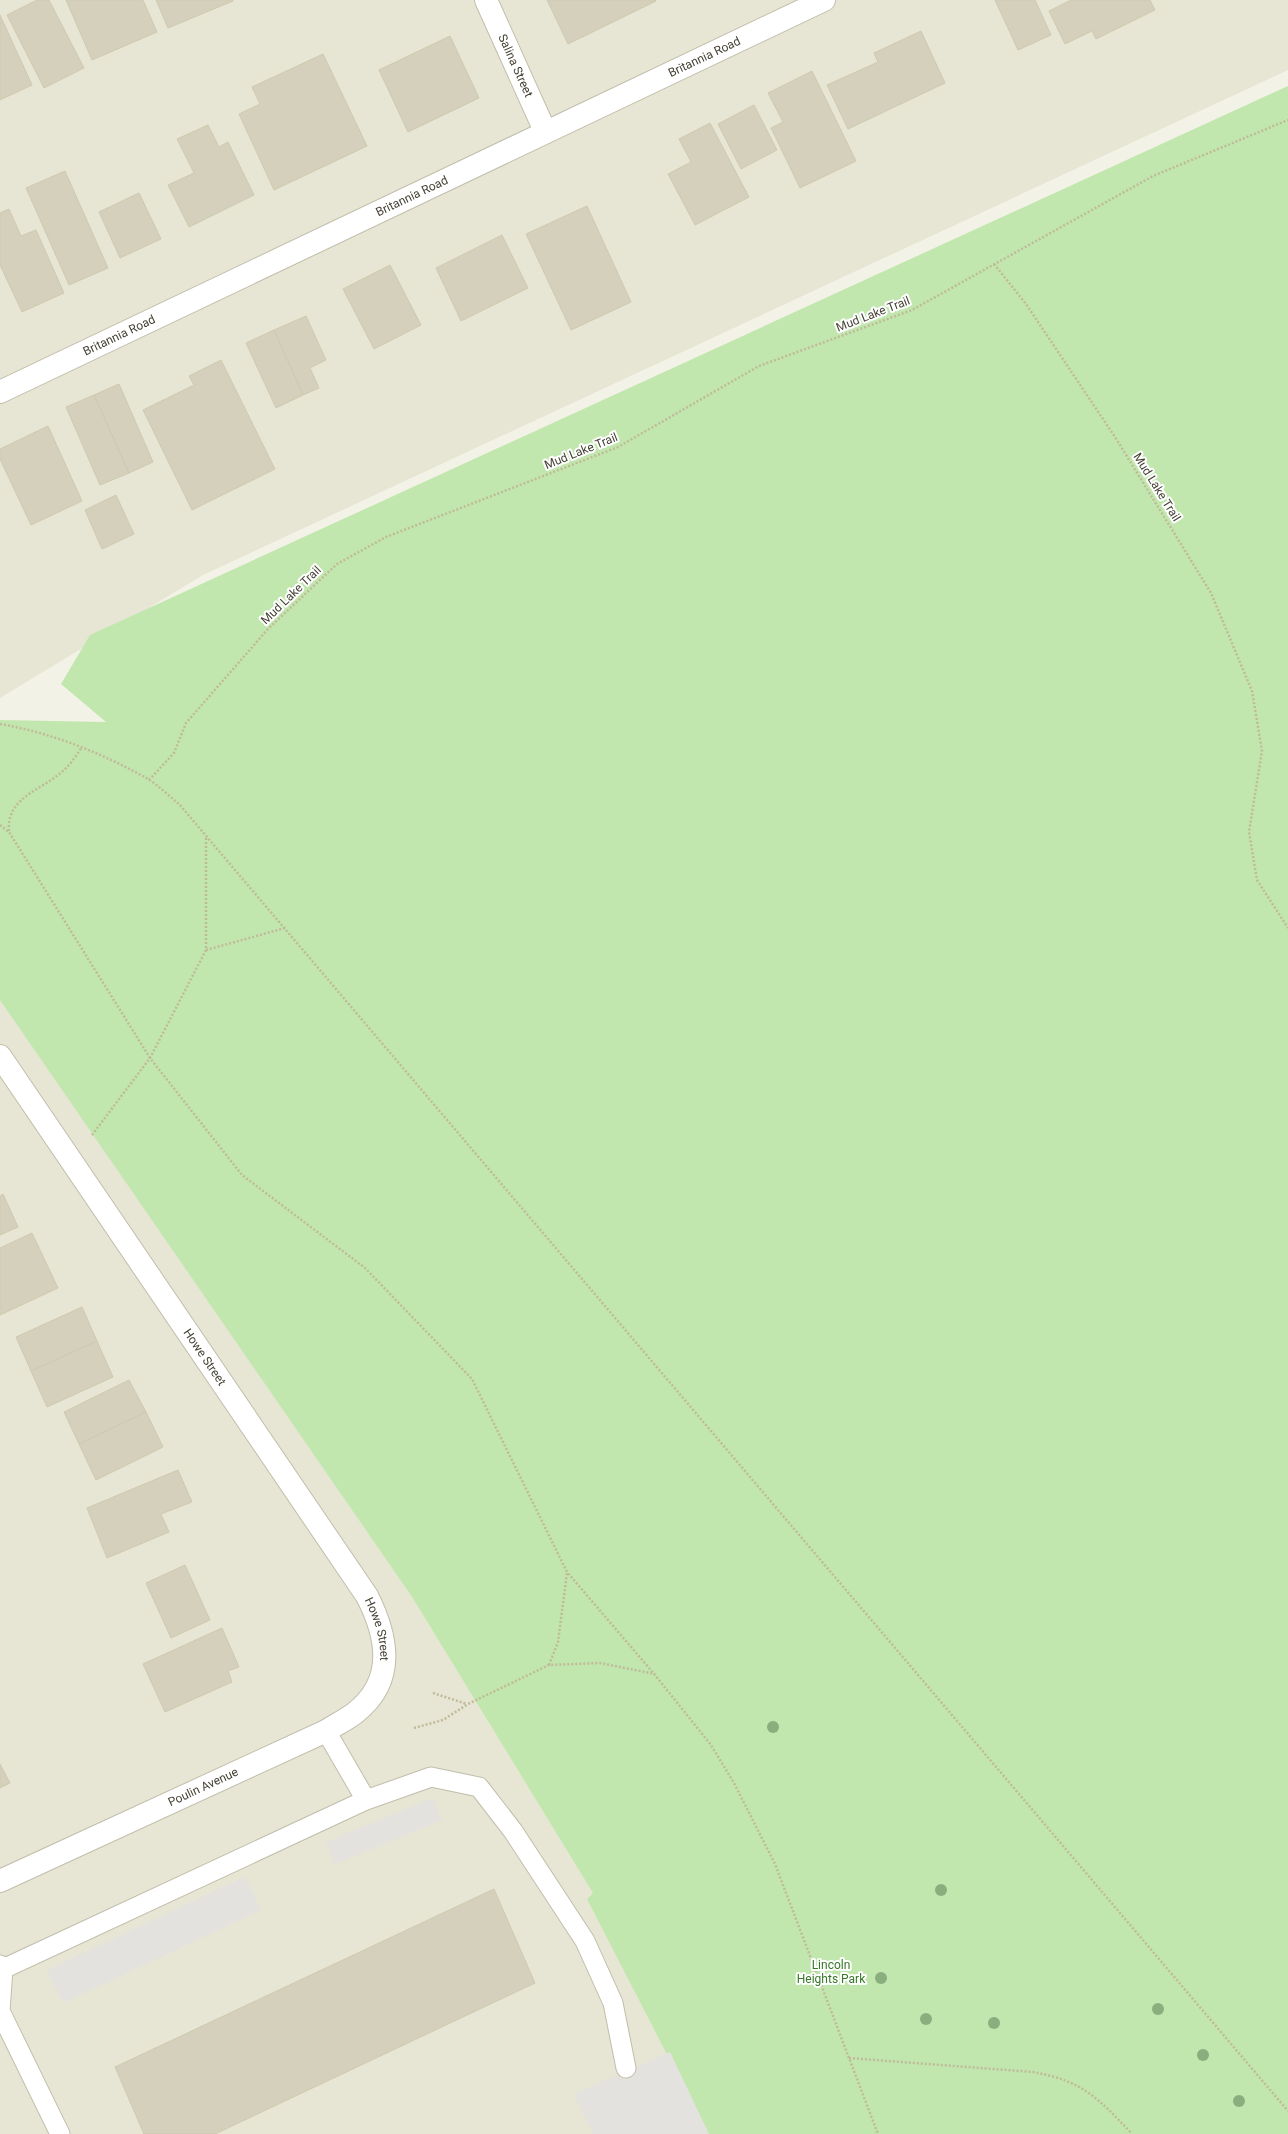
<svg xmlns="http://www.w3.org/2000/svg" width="1288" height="2134" font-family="Roboto,sans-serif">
	<rect width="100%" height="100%" fill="#f3f2e6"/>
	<g fill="#e7e5d4">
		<path d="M0,0H1288V70L203,575L0,698Z"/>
		<path d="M0,998L412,1597L741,2134H0Z"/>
	</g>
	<path fill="#c1e7ae" d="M1288,86V2134H708L587,1899L593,1893L412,1597L0,1000V720L106,722L61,684L90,635Z"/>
	<g fill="#e4e2de">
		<path d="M433,1798L442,1820L335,1864L326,1842Z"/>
		<path d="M245,1877L261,1910L63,2003L47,1970Z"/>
		<path d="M670,2052L709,2134H593L574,2094Z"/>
	</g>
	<g fill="#d4d0bb" stroke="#cfc9ae">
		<path d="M37,0H49L84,68L44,88L7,15Z"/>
		<path d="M66,0H143L157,32L92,60Z"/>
		<path d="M156,0H233V1L168,28Z"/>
		<path d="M547,0H655L656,1L568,44Z"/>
		<path d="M995,0H1035L1051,35L1018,50Z"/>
		<path d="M1071,0H1150L1155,10L1096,39L1092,31L1065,44L1049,11Z"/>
		<path d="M0,15L32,85L0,100Z"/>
		<path d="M921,31L945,83L848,129L827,85L878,62L874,53Z"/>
		<path d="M450,36L479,98L408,132L379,70Z"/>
		<path d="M323,54L367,146L274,190L239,114L260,104L252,87Z"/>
		<path d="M812,71L856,161L800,188L771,128L783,122L768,93Z"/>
		<path d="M754,105L777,150L741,169L718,124Z"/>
		<path d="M710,123L749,197L695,225L668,174L691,162L679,139Z"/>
		<path d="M208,125L219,147L228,142L254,195L189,227L168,185L194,173L177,139Z"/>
		<path d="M65,171L108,268L69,285L26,188Z"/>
		<path d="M139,193L161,239L120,258L99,212Z"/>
		<path d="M587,206L631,302L571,330L526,234Z"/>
		<path d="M9,209L21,236L36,230L64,293L22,312L0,265V213Z"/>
		<path d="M502,235L528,288L461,321L436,268Z"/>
		<path d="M390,265L421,325L374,349L343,289Z"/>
		<path d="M306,316L326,360L310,368L319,388L303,395L274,330Z"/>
		<path d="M274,330L303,395L276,408L246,343Z"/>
		<path d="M221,360L275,469L192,510L143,410L194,385L189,376Z"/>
		<path d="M119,384L153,462L129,473L94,395Z"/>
		<path d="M94,395L129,473L100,485L66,407Z"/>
		<path d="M48,426L82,501L31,525L0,459V449Z"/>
		<path d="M116,495L134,534L102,549L85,510Z"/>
		<path d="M3,1194L18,1227L0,1235V1196Z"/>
		<path d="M32,1233L58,1288L0,1315V1248Z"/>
		<path d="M82,1307L97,1341L31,1371L16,1337Z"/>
		<path d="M97,1341L113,1377L47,1407L31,1371Z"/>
		<path d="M129,1380L146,1412L79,1444L64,1412Z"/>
		<path d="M146,1412L163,1447L96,1480L79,1444Z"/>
		<path d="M178,1470L192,1502L161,1514L169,1532L107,1558L87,1508Z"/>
		<path d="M185,1565L210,1620L171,1638L146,1583Z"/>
		<path d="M222,1628L239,1667L228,1671L232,1682L165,1712L143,1664Z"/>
		<path d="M0,1764L10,1783L0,1788Z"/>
		<path d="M494,1889L535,1983L215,2134H144L115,2067Z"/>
	</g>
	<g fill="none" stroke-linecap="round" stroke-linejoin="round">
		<g stroke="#c1beab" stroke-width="21">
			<g id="service">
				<path d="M366,1800L431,1777L479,1787L513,1831L585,1941L613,2003L626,2068"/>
				<path d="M0,1965L3,1969L0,2011L60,2134"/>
				<path d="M3,1969L366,1800L326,1731"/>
			</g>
		</g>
		<g stroke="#c1beab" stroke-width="24">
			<g id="minor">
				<path id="s1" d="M486,0L545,131"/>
				<path id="s2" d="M0,1056L367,1596C388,1637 396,1681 355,1713C346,1720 335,1725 326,1731L0,1881"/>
			</g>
		</g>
		<g stroke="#c1beab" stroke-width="24">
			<g id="tertiary">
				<path id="s3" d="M0,392L824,0"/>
			</g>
		</g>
		<g stroke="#c0ba99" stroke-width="2.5" stroke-dasharray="2 2" stroke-linecap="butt">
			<path d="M994,264L1026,304L1115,437L1211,593L1252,691L1262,751L1249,832L1257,880L1288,928"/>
			<path d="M0,724C52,733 102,753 148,779C159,786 169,796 179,804L1288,2111"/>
			<path d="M149,780L174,753L186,723L268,629L337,564L386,537L618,447L759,366L912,310L1153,176L1288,120"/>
			<path d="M0,825L9,832L150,1058L242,1175L365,1268L472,1379L567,1572L655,1675L711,1745L734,1783L775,1864L878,2134"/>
			<path d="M9,831C6,796 44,790 65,769C72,763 77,754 82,747"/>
			<path d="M206,950L285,928"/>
			<path d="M92,1135L150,1058L206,950V837"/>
			<path d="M549,1665L558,1642L567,1573"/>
			<path d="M433,1693L467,1704"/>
			<path d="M414,1728L443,1720L468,1704L549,1665L600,1663L655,1674"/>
			<path d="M849,2058L1033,2072C1083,2081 1098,2098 1132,2134"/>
		</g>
		<use href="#service" stroke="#fff" stroke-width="19"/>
		<use href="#minor" stroke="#fff" stroke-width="22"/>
		<use href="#tertiary" stroke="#fff" stroke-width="22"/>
	</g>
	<g fill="#8bae7e">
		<circle cx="773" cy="1727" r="6"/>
		<circle cx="941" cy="1890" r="6"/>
		<circle cx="881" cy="1978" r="6"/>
		<circle cx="1158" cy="2009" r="6"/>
		<circle cx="926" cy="2019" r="6"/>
		<circle cx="994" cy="2023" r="6"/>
		<circle cx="1203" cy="2055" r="6"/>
		<circle cx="1239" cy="2101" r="6"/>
	</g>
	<g text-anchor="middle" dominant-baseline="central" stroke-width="4" stroke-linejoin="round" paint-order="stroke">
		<g font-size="12" fill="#454235" stroke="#fff">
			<text stroke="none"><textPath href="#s3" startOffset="780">Britannia Road</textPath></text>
			<text stroke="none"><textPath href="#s1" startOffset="72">Salina Street</textPath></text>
			<text stroke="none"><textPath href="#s3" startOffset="456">Britannia Road</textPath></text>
			<text transform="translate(873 314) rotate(-21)">Mud Lake Trail</text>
			<text stroke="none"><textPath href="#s3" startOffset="132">Britannia Road</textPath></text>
			<text transform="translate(581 451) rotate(-22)">Mud Lake Trail</text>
			<text transform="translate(1157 487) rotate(58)">Mud Lake Trail</text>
			<text transform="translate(291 595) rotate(-44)">Mud Lake Trail</text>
			<text stroke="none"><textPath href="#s2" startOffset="364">Howe Street</textPath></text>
			<text stroke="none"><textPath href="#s2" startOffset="688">Howe Street</textPath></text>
			<text transform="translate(203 1787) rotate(-25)">Poulin Avenue</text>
		</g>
		<g font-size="12" fill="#367728" stroke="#fff">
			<text x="831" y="1965">Lincoln<tspan x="831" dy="14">Heights Park</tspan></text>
		</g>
	</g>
</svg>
